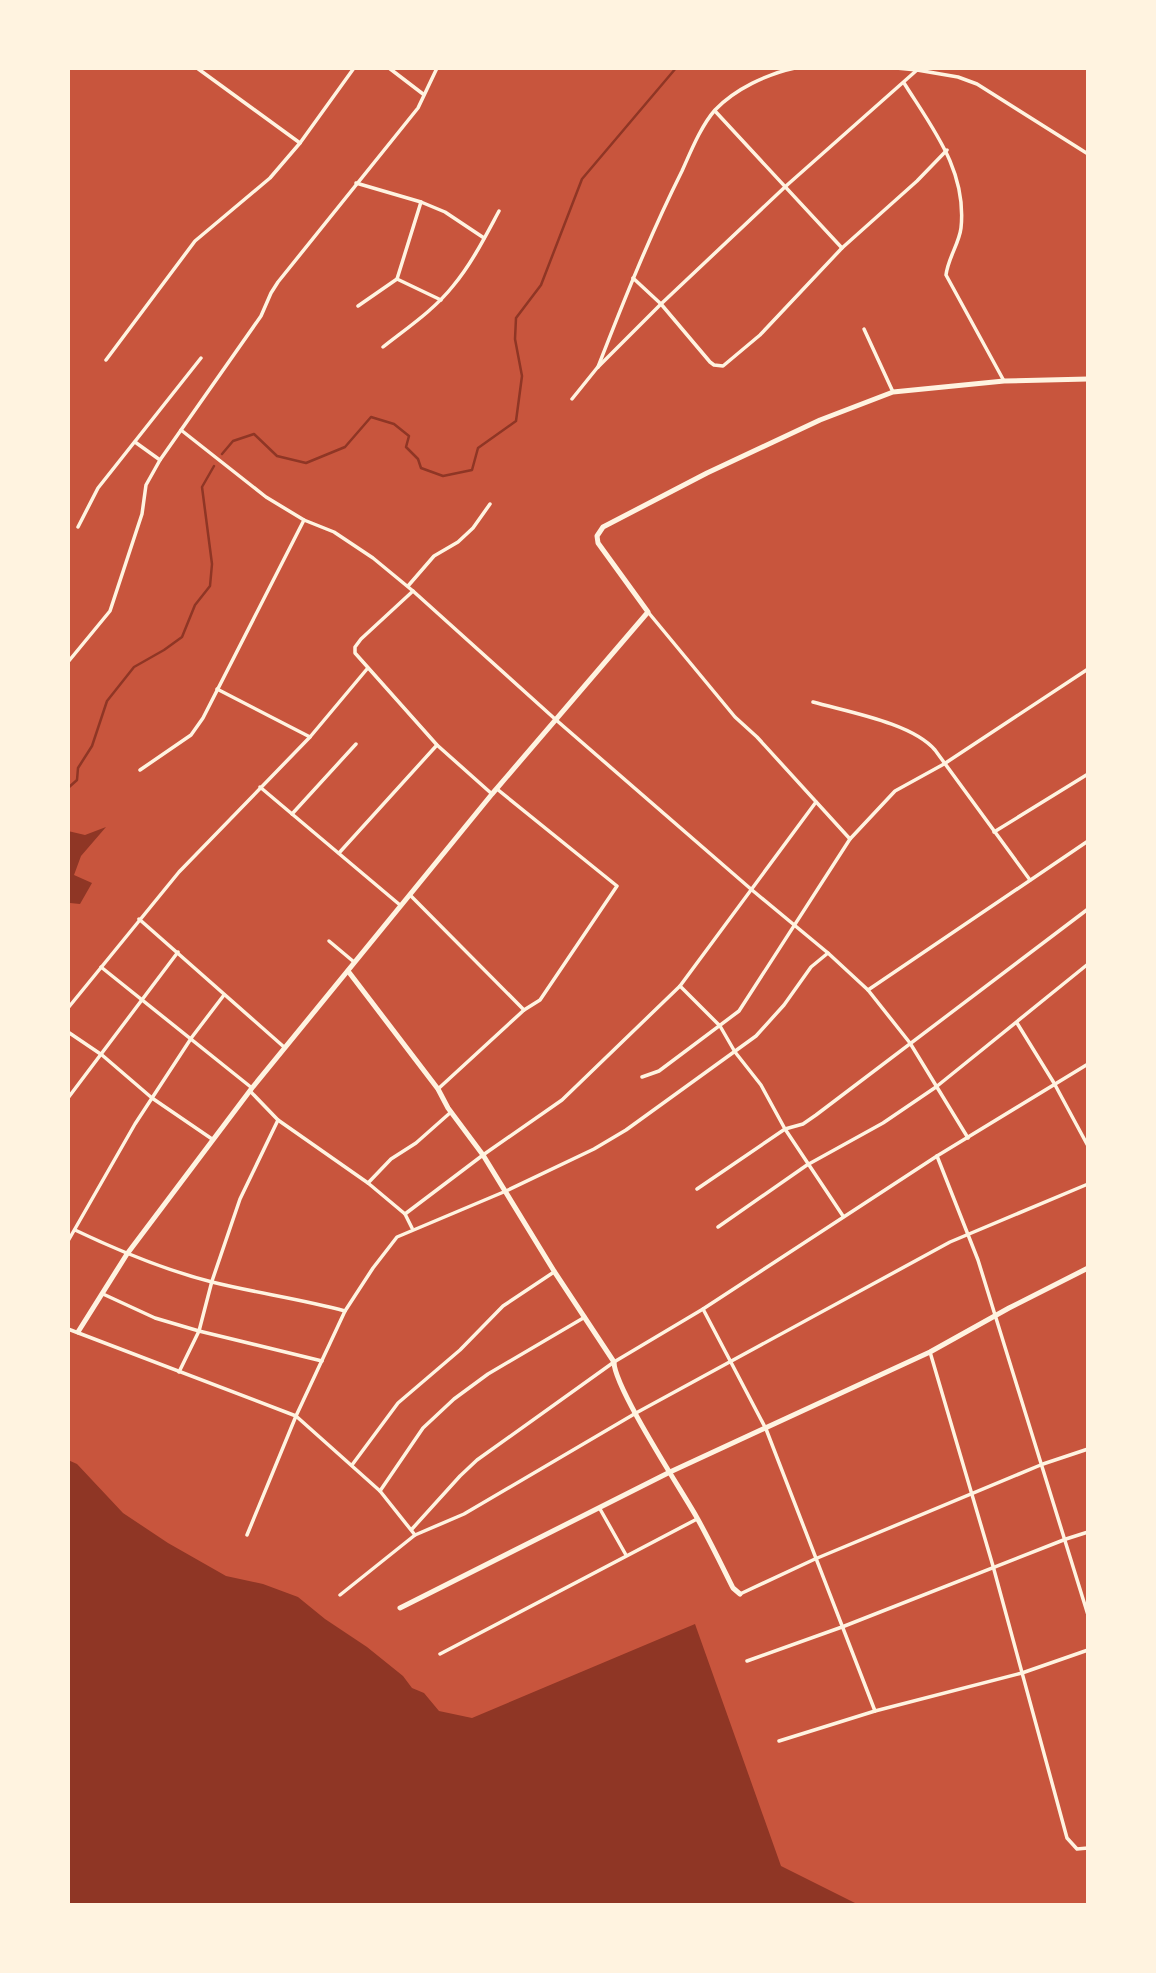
<svg xmlns="http://www.w3.org/2000/svg" width="1156" height="1973" font-family="Lato,sans-serif">
	<rect width="100%" height="100%" fill="#c8553d"/>
	<g fill="#8f3625">
		<path d="M106,827L81,856L74,875L92,883L80,904L70,903L68,906V831L85,835Z"/>
		<path d="M68,1460L77,1464L123,1513L168,1543L226,1576L263,1584L298,1597L325,1619L367,1647L403,1676L412,1688L424,1693L439,1711L472,1718L695,1624L781,1866L859,1905H68Z"/>
	</g>
	<g fill="none" stroke-linecap="round" stroke-linejoin="round">
		<g stroke="#8f3625" stroke-width="2.5">
			<path d="M222,454L233,441L254,434L277,456L306,463L345,447L371,417L394,424L409,436L406,447L418,459L421,468L443,476L472,470L478,448L516,421L522,376L515,339L516,318L541,285L582,179L676,68"/>
			<path d="M68,788L77,780L78,768L92,746L107,701L134,667L164,650L182,637L195,605L210,586L212,564L202,487L214,466"/>
		</g>
		<g stroke="#fff3e0" stroke-width="3.5">
			<path d="M197,68L300,143"/>
			<path d="M389,68L423,94"/>
			<path d="M896,68L917,70"/>
			<path d="M904,83C933,129 967,171 961,228C959,244 948,258 946,275L1004,381"/>
			<path d="M715,111L842,248"/>
			<path d="M356,183L421,202L445,212L484,238"/>
			<path d="M633,278L661,304L710,362L714,365L723,366L760,335L842,248L917,181L947,150"/>
			<path d="M397,279L441,300"/>
			<path d="M358,306L397,279L421,202"/>
			<path d="M864,329L893,392"/>
			<path d="M383,347C407,328 434,310 453,286C472,263 485,237 499,211"/>
			<path d="M106,360L195,241L270,178L300,143L354,68"/>
			<path d="M598,367C624,300 650,235 682,171C691,151 701,126 715,110C735,89 767,74 795,68"/>
			<path d="M572,399L597,368L661,304L786,186L917,70L958,77L977,84L1088,154"/>
			<path d="M181,430L266,497L304,520L334,532L373,558L413,591L555,719L752,890L828,953L868,990L910,1043L968,1138"/>
			<path d="M135,442L160,460"/>
			<path d="M78,527L98,488L201,358"/>
			<path d="M408,586L434,556L458,542L473,528L490,504"/>
			<path d="M413,591L361,639L355,647V653L437,745L492,794"/>
			<path d="M648,612L735,717L757,737L850,839"/>
			<path d="M68,662L110,611L142,514L146,485L160,460L261,316L271,293L278,282L418,108L437,68"/>
			<path d="M217,689L310,737"/>
			<path d="M813,702C848,712 912,723 935,750L1030,880"/>
			<path d="M140,770L191,735L203,718L304,520"/>
			<path d="M260,787L400,905"/>
			<path d="M292,814L356,744"/>
			<path d="M994,832L1088,774"/>
			<path d="M339,853L437,745"/>
			<path d="M411,896L524,1010"/>
			<path d="M139,919L284,1047"/>
			<path d="M329,941L354,962"/>
			<path d="M101,967L252,1088"/>
			<path d="M680,986L720,1026L735,1052L761,1085L785,1129L843,1216"/>
			<path d="M868,990L1088,841"/>
			<path d="M68,1008L179,872L310,737L367,669"/>
			<path d="M1017,1023L1054,1083L1088,1146"/>
			<path d="M68,1032L102,1055L152,1098L212,1139"/>
			<path d="M642,1077L659,1071L739,1011L850,839L895,791L944,764L1088,669"/>
			<path d="M438,1089L524,1010L540,1000L617,886L497,789"/>
			<path d="M251,1092L278,1120L368,1183L405,1214L412,1228"/>
			<path d="M68,1098L178,952"/>
			<path d="M937,1156L978,1260L1088,1615"/>
			<path d="M368,1183L391,1159L416,1143L451,1112"/>
			<path d="M697,1189L785,1129L803,1124L816,1115L1088,909"/>
			<path d="M405,1214L483,1155L562,1100L680,986L816,802"/>
			<path d="M718,1227L807,1165L883,1123L936,1087L1088,964"/>
			<path d="M75,1230C119,1251 165,1270 212,1282C256,1293 301,1299 345,1311"/>
			<path d="M68,1241L135,1124L192,1037L224,995"/>
			<path d="M103,1294L155,1318L199,1331L322,1361"/>
			<path d="M703,1309L766,1429L875,1711"/>
			<path d="M68,1329L296,1416L380,1491L415,1535"/>
			<path d="M930,1352L993,1566L1067,1838L1077,1849L1088,1848"/>
			<path d="M179,1372L199,1331L212,1281L240,1199L278,1120"/>
			<path d="M352,1465L398,1403L460,1350L503,1306L554,1272"/>
			<path d="M380,1491L423,1428L454,1399L488,1374L585,1317"/>
			<path d="M600,1509L626,1555"/>
			<path d="M412,1529L460,1476L477,1460L614,1362L703,1309L937,1156L1088,1064"/>
			<path d="M247,1535L296,1416L345,1311L373,1268L397,1237L506,1191L594,1149L626,1130L756,1036L784,1005L811,967L828,953"/>
			<path d="M740,1594L815,1559L1043,1464L1088,1449"/>
			<path d="M340,1595L415,1535L464,1514L636,1413L950,1242L1088,1184"/>
			<path d="M440,1654L697,1519"/>
			<path d="M747,1661L842,1627L1066,1539L1088,1532"/>
			<path d="M779,1741L875,1711L1022,1673L1088,1650"/>
		</g>
		<g stroke="#fff3e0" stroke-width="5">
			<path d="M348,971L438,1089L448,1108L483,1155L554,1271L614,1362C614,1387 680,1488 696,1516C709,1539 721,1564 733,1588L740,1594"/>
			<path d="M78,1332L127,1254L252,1088L492,794L648,612L598,543L597,536L603,527L707,473L820,420L893,392L1004,381L1088,379"/>
			<path d="M400,1608L670,1472L930,1352L1009,1308L1088,1268"/>
		</g>
	</g>
	<rect width="1156" height="1973" fill="none" stroke="#fff3e0" stroke-width="140"/>
</svg>
